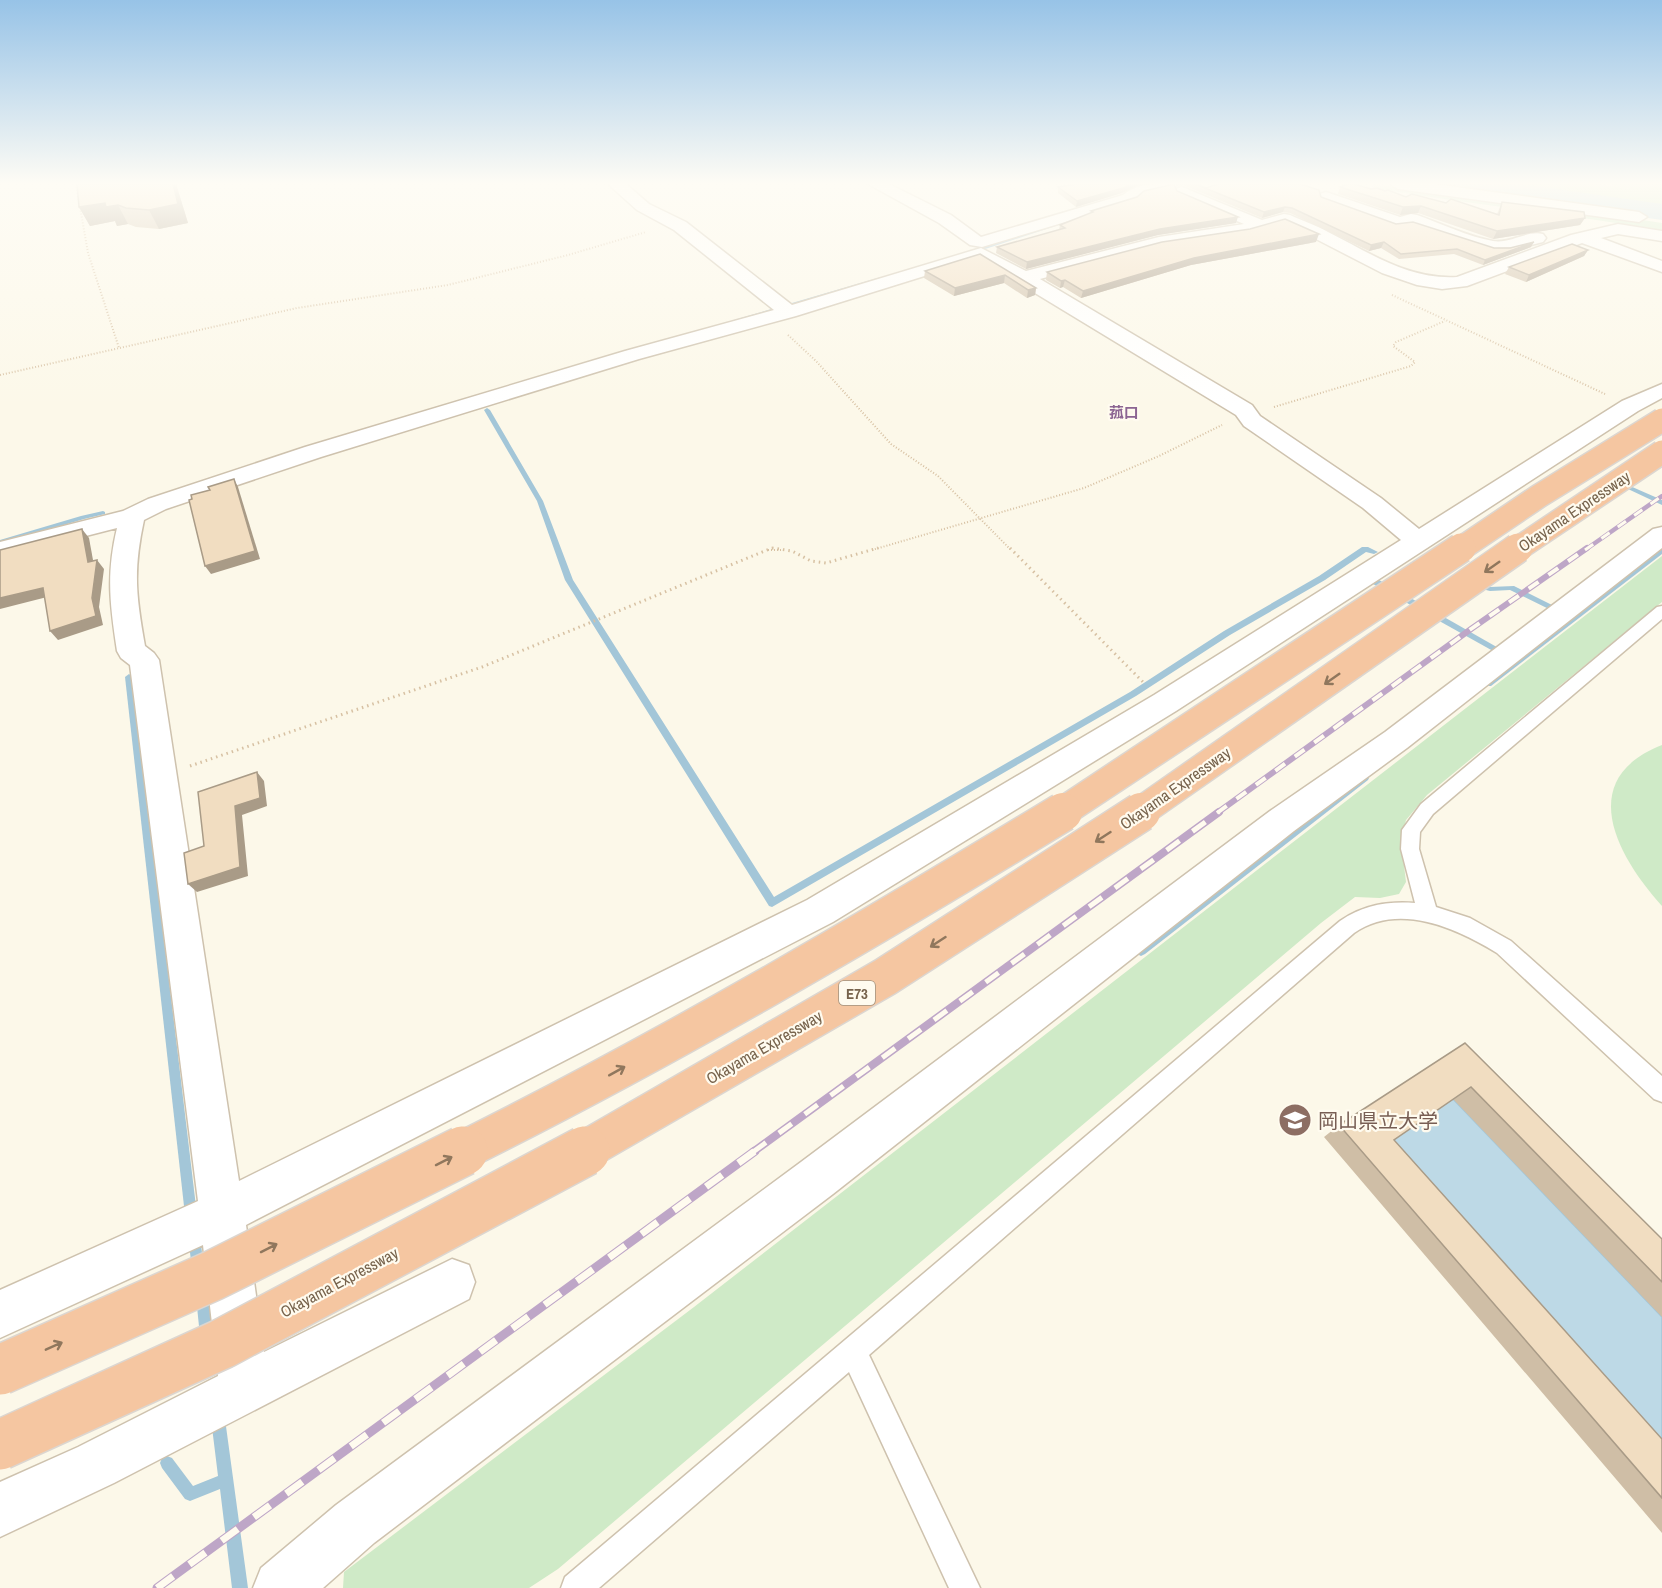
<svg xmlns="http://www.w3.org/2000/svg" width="1662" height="1588" font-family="'Archivo Narrow','Noto Sans JP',sans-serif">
	<rect width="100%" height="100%" fill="#fcf8e9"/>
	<g fill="#cfeac7">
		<path d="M1371,184L1551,206L1662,223V230C1566,214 1469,204 1373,188Z"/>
		<path d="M1498,184H1600L1629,189L1607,184H1662V218L1574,203L1576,195Z"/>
		<path d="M1662,556V602L1427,795L1406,820L1401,841L1406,882L1399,894L1380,898L1355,897L1321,923L558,1569L529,1588H343L344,1572L694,1307Z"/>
		<path d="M1662,745V906C1616,855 1575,779 1662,745Z"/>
	</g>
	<path fill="#bdd9e6" stroke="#a3c6d8" stroke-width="1.5" d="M1453,1099L1662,1317V1463L1377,1150Z"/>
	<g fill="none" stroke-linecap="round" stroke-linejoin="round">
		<g fill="#a3c6d8" fill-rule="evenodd">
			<path d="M1070,219L1074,220L973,253L969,252Z"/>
			<path d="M881,277L886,278L739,321L734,320Z"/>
			<path d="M487,408L490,410L543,501L573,580L774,897L1130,692L1224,631L1319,576L1362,547H1368L1378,552L1374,554L1366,552L1325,580L1230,635L1136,696L772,907L769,906L565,580L537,501L484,410Z"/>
			<path d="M1630,486L1662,500V505L1628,489L1627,488Z"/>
			<path d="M103,511L105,512V514L84,519L0,544V540L81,516Z"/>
			<path d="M1659,548H1662V554L1491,686H1485L1484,684L1485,682Z"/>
			<path d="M1373,580H1379L1509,654L1505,657L1502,656L1373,584Z"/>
			<path d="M1474,583H1477L1490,587L1514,586L1564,611L1563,613H1557L1510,590L1490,591L1474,587Z"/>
			<path d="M129,674L133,677L197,1215L195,1219L191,1221L187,1219L185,1215L125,677Z"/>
			<path d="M1365,775L1368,776L1369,778L1368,780L1145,954L1141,956L1137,954L1136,951L1137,948Z"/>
			<path d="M194,1231L198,1233L200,1237L204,1268L202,1272L198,1274L194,1272L192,1268L188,1237L190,1233Z"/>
			<path d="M202,1291L207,1292L208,1297L214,1336L212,1341L207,1343L202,1341L200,1336L196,1297L197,1292Z"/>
			<path d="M218,1412L223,1414L225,1419L248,1588H232L220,1489L190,1501L185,1499L162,1468L160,1463L162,1458L167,1456L172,1458L193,1486L218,1476L211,1419L213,1414Z"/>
		</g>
		<path fill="#bdd9e6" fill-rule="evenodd" d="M1452,184H1522L1662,204V220L1465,192L1456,189Z"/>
		<g stroke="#cec2ae" stroke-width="3">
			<path id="service" d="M1662,606V619L1433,814L1420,832L1419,849L1436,907L1470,918L1511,941L1662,1076V1102L1654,1099L1497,953C1456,928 1399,902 1354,933L869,1355L980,1588H949L849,1372L599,1588H561L565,1577L1340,921C1363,905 1387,901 1415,903L1401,849L1402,830L1421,804L1657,607Z"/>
		</g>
		<g stroke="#cec2ae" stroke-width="3">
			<g id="minor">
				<path d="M608,184H626L649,204L686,222L792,305L981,248L1026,271L1159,237L1244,224L1176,195L1174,192L1176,189L1182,187L1262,220L1284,214L1290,215C1303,221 1316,225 1328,232C1370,253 1409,280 1457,277L1571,235L1618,224L1662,231V241L1618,234L1601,238L1662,261V272L1582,243L1467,286L1442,289L1417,285L1382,273L1316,239L1283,224L1247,234L1160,247L1040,279L1252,405L1260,416L1381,498L1419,529L1622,401L1662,384V398L1638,411L1176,711L833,922L246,1225L264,1352L452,1259L469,1265L475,1282L469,1299L114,1483L0,1537V1482L78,1447L218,1376L203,1245L0,1338V1290L198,1201L130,665L121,658L117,651C110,605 106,574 117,528L0,558V542L123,511L148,499L305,447L625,351L774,310L674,230L637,210ZM979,259L1236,415L1244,426L1363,508L1401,540L1154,695L807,900L239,1181L159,660L154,653L145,646C136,596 133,571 144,520L166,509L321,457L639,359L796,316Z"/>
				<path d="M868,184H889L951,215L981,237L1123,195C1138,182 1158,184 1177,184L1175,187L1142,195L1135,201L982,247L970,245L939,223Z"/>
				<path d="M1390,184H1434L1639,212L1647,217L1639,222L1398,189Z"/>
				<path d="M1326,192L1400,217L1411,214L1417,215C1440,223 1469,237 1493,241C1510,244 1527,230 1543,234L1546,238L1543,242L1507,251H1491L1411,225L1400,228L1394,227L1320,200L1318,197L1320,194Z"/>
				<path d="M1662,527V548L1407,748L1294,831L833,1194L374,1543L323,1588H253L261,1568L336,1505L801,1162L1270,811L1385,732L1653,529Z"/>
			</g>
		</g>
		<g stroke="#d7c1a3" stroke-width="2" stroke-dasharray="1 2" stroke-linecap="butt">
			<path d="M76,184L88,253L119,348"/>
			<path d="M1392,295L1605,394"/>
			<path d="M788,335L816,361L891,444L938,476L1011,550"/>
			<path d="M0,375L297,308L448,285L568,255L646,232"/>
			<path d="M1274,407L1411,366L1415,362L1393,346L1396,342L1445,321"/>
			<path d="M768,550H782"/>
			<path d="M872,550L1084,488L1159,456L1222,425"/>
		</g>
		<g stroke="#d7c1a3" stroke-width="3" stroke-dasharray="1.5 4" stroke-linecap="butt">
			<path d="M772,548L792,551L811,561L826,563L878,548"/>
			<path d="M1010,548L1144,683"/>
			<path d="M190,766L482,667L772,548"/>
		</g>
		<use href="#service" fill="#fff" fill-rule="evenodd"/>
		<use href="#minor" fill="#fff" fill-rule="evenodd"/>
		<g stroke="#bea6c7" stroke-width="4.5">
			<path id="rail-far3" d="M1585,550L1662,496"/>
		</g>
		<g stroke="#bea6c7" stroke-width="6">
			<path id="rail-far2" d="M1217,813L1471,629L1587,548"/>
		</g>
		<g stroke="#bea6c7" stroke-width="8">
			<path id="rail-far1" d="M753,1152L1219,812"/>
		</g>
		<g stroke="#bea6c7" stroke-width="9">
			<path id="rail" d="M157,1588L755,1151"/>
		</g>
		<use href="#rail-far3" stroke="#fffbef" stroke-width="3" stroke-dasharray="10" stroke-linecap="butt"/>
		<use href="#rail-far2" stroke="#fffbef" stroke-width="4" stroke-dasharray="12" stroke-linecap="butt"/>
		<use href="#rail-far1" stroke="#fffbef" stroke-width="5" stroke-dasharray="16" stroke-linecap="butt"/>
		<use href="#rail" stroke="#fffbef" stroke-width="7" stroke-dasharray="20" stroke-linecap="butt"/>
		<g stroke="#dcd6d0" stroke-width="26" stroke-linecap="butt">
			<g id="motorway-bridge-far3">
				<path d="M1459,550L1539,496L1662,420"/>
				<path d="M1516,550L1662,452"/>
			</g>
		</g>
		<g stroke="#dcd6d0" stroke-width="32" stroke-linecap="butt">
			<g id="motorway-bridge-far2">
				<path d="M1061,813L1461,548"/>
				<path d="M1139,813L1518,548"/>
			</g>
		</g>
		<g stroke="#dcd6d0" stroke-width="41" stroke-linecap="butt">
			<g id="motorway-bridge-far1">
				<path d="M460,1152C667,1049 866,932 1063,812"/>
				<path d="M582,1152L885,977L1141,812"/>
			</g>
		</g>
		<g stroke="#dcd6d0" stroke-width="52" stroke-linecap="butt">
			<g id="motorway-bridge">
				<path d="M0,1370L212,1276L463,1151"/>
				<path d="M0,1445L222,1344L585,1151"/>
			</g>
		</g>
		<use href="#motorway-bridge-far3" stroke="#f5c6a1" stroke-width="23"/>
		<use href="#motorway-bridge-far2" stroke="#f5c6a1" stroke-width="29"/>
		<use href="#motorway-bridge-far1" stroke="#f5c6a1" stroke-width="38"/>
		<use href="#motorway-bridge" stroke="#f5c6a1" stroke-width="49"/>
	</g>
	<g fill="#cfbea6">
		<path d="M77,184H176L188,223L159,229L136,227L128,224L117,226L115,221L90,226L79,207Z"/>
		<path d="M1077,184H1140L1122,193L1076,207L1058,193V187Z"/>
		<path d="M1178,184H1198L1206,188L1321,197L1396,224L1494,248L1531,247L1483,265L1454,254L1399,259L1381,248L1369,251L1290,213L1283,212L1262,218L1183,185L1179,186Z"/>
		<path d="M1340,187L1385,191L1406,197L1446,203L1497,214L1502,202L1585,218L1580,225L1493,239L1418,213L1400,215L1338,194Z"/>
		<path d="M1177,191L1236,223L1158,235L1026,269L996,253L997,247L1059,230L1060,225L1091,213V211Z"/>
		<path d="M1316,242L1191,265L1081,298L1063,287L1060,288L1046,280L1047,272Z"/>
		<path d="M1588,250L1584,256L1526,282L1505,274L1509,267Z"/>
		<path d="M980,254L1036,288L1035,295L1027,298L1004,283L954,296L924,278L925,271Z"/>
		<path d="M1465,1043L1662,1239V1317L1453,1099L1394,1140L1662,1439V1533L1324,1137L1339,1125Z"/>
	</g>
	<g fill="#a99b87">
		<path d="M173,184H176L188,223L159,229L149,210Z"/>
		<path d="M1131,184H1140L1122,193L1076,207L1077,201Z"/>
		<path d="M105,203L118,205L128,224L117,226L115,221L90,226L79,207Z"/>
		<path d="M1421,206L1418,213L1400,215L1403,207Z"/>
		<path d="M1285,207L1283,212L1262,218L1264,212Z"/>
		<path d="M1238,217L1236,223L1158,235L1026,269L1027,262L1160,229Z"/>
		<path d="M1585,218L1580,225L1493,239L1497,231Z"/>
		<path d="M1319,234L1316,242L1191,265L1081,298L1083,291L1194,258Z"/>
		<path d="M1384,242L1381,248L1369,251L1371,245Z"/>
		<path d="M1534,242L1531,247L1483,265L1485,260Z"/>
		<path d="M1588,250L1584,256L1526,282L1529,275Z"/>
		<path d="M1005,275L1004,283L954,296L955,288Z"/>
		<path d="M1065,280L1063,287L1060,288L1061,281Z"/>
		<path d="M1036,288L1035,295L1027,298L1028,290Z"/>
		<path d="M234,479L238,487L260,559L211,574L205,566Z"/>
		<path d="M82,529L89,538L95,571L88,562Z"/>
		<path d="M97,560L104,569L99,607L103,625L58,640L50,631L92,598Z"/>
		<path d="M43,588L51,596L0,609V598Z"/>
		<path d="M257,772L264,781L267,806L242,815L248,876L197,892L188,884L235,806Z"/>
	</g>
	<g fill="#f1ddc1" stroke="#a99b87" stroke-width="1.5">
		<path d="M77,184H173L178,204L149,210L126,208L118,205L106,207L105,203L79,207Z"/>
		<path d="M1077,184H1131L1123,188L1077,201L1058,187Z"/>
		<path d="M1174,184L1177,191L1238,217L1160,229L1027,262L997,247L1065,228L1060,225L1093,212L1091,211L1137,197L1144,191Z"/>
		<path d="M1195,184H1198L1206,188L1218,184H1300L1319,190L1321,197L1396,224L1413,222L1494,248H1510L1534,242L1485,260L1457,249L1401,254L1384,242L1371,245L1292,208L1285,207L1264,212Z"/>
		<path d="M1348,184H1354L1371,189L1377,188L1385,191L1388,190L1406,197L1412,194L1446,203L1451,199L1499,215L1502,202L1584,212L1585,218L1497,231L1421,206L1403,207L1340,187Z"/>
		<path d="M1285,219L1319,234L1194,258L1083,291L1065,280L1061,281L1047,272L1162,242L1250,229Z"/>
		<path d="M1572,244L1588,250L1529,275L1509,267Z"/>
		<path d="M980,254L1036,288L1028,290L1005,275L955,288L925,271Z"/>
		<path d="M234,479L255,551L205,566L189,500L192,499L191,495L210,490L208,487Z"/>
		<path d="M82,529L88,562L97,560L92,598L96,616L50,631L43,588L0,598V550Z"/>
		<path d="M257,772L260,798L235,806L240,867L188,884L184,853L204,846L198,792Z"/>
		<path d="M1465,1043L1662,1239V1282L1471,1087L1394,1140L1662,1439V1498L1339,1125Z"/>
	</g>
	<defs><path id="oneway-shaft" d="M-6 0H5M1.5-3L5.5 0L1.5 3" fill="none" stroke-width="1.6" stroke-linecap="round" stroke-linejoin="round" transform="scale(1.5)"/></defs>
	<g stroke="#90775d">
		<use href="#oneway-shaft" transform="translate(1492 567) rotate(145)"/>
		<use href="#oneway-shaft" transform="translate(1332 679) rotate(145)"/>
		<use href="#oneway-shaft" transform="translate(1103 837) rotate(147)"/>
		<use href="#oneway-shaft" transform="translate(938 942) rotate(147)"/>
		<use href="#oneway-shaft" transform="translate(617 1071) rotate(-29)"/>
		<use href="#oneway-shaft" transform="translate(444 1161) rotate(-27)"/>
		<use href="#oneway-shaft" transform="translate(269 1248) rotate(-27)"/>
		<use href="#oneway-shaft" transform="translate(54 1346) rotate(-24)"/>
	</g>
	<linearGradient id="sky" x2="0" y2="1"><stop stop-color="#97c3e7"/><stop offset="0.45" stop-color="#fefcf5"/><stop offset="1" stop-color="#fefcf5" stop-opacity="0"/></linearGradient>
	<rect width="1662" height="407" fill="url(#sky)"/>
	<defs>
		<g id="university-disc" transform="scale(1.725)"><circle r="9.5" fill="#8d6e63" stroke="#fffbef"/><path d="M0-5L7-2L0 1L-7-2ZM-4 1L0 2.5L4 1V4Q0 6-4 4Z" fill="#fff"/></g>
	</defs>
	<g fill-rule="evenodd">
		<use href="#university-disc" x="1295" y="1120"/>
	</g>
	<g text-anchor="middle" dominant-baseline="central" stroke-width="4.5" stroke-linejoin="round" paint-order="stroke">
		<g font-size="15" font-weight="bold" fill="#8c6592" stroke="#fffbef">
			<text x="1124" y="412">菰口</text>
		</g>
		<rect fill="#fffbef" stroke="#a0917d" stroke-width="1.5" x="839" y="981" width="36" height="24" rx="4.5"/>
		<g font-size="15" font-weight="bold" fill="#77634c">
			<text x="857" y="993">E73</text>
		</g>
		<g font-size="16" fill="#77634c" stroke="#fffbef">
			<text transform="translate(1574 511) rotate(-34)">Okayama Expressway</text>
			<text transform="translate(1175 788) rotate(-35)">Okayama Expressway</text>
			<text transform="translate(764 1047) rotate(-30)">Okayama Expressway</text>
			<text transform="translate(339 1282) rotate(-28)">Okayama Expressway</text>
		</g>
		<g font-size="20" fill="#785e54" stroke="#fffbef" text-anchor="start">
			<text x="1318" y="1120">岡山県立大学</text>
		</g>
	</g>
</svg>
